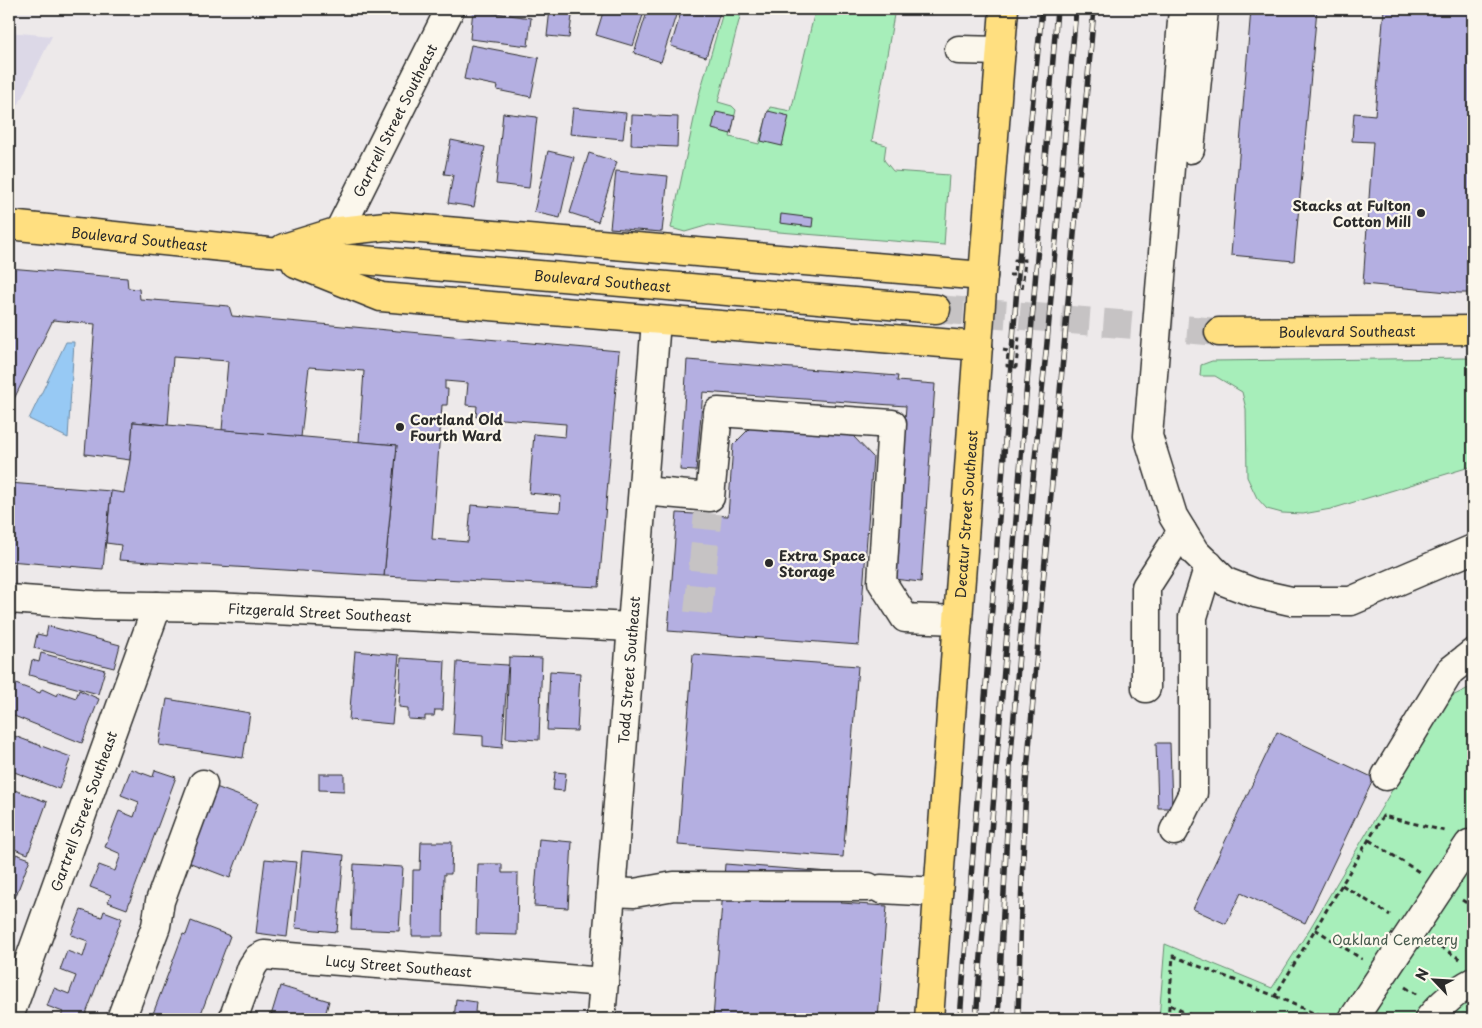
<svg xmlns="http://www.w3.org/2000/svg" width="1482" height="1028" font-family="'Playpen Sans',sans-serif">
	<rect width="100%" height="100%" fill="#ede9ea"/>
	<filter id="ink" filterUnits="userSpaceOnUse"><feTurbulence type="fractalNoise" baseFrequency=".02" numOctaves="2"/><feDisplacementMap in="SourceGraphic" scale="10" xChannelSelector="R" yChannelSelector="G"/><feConvolveMatrix kernelMatrix="1 2 1 2 8 2 1 2 1" color-interpolation-filters="sRGB"/></filter>
	<g filter="url(#ink)">
		<path fill="#dcd8e7" d="M9,32L52,36L9,124Z"/>
		<g fill="#a7eeba" stroke="#698c72">
			<path d="M724,9H742L718,102L732,106L736,110L730,137L759,144L770,107L791,111L815,11L805,9H895L872,141L886,145L884,160L893,171L949,175L944,245L779,232L709,225L685,232L671,228L699,95Z"/>
			<path d="M1469,358L1473,359V466L1331,509L1303,514L1282,513L1267,509L1257,498L1247,477L1246,409L1242,392L1215,376H1200L1201,365L1212,361Z"/>
			<path d="M1473,686V1019H1159L1165,944L1272,988L1309,930L1446,699Z"/>
		</g>
		<path fill="#97c9f4" stroke="#6c8aa4" d="M66,342H74L68,438L29,419Z"/>
		<g fill="#b4afe1" stroke="#2b2b2b" fill-rule="evenodd">
			<path d="M550,9H573L569,38L547,36Z"/>
			<path d="M604,9H645L633,46L596,35Z"/>
			<path d="M648,9H678L661,62L634,53Z"/>
			<path d="M682,9H721L706,57L671,46Z"/>
			<path d="M1251,9H1317L1294,261L1231,255Z"/>
			<path d="M1384,9H1473V293H1459L1363,284L1373,142L1352,141L1354,113L1375,115Z"/>
			<path d="M473,10L531,18L528,46L470,39Z"/>
			<path d="M471,45L539,58L531,97L497,90L498,86L464,79Z"/>
			<path d="M573,108L626,113L623,139L570,134Z"/>
			<path d="M768,111L789,116L782,146L761,141Z"/>
			<path d="M716,112L735,116L731,134L712,129Z"/>
			<path d="M503,113L537,117L529,188L496,184Z"/>
			<path d="M632,115L678,117L677,147L631,145Z"/>
			<path d="M451,140L485,147L474,207L448,203L453,175L444,174Z"/>
			<path d="M548,151L574,157L560,218L534,212Z"/>
			<path d="M589,153L617,162L598,222L570,213Z"/>
			<path d="M616,171L668,176L662,232L610,228Z"/>
			<path d="M781,214L813,218L812,227L780,223Z"/>
			<path d="M9,268L127,278L128,288L139,289L140,299L229,306L232,316L619,351L599,587L384,576L397,445L359,442L364,371L309,367L301,437L222,430L228,361L173,357L168,425L133,422L130,460L85,454L95,324L53,320L9,409ZM445,381L468,383L466,405L477,406L476,417L566,424L565,437L534,434L529,493L561,496L560,512L471,505L468,542L432,539L442,405H447L448,389H445Z"/>
			<path d="M687,360L898,376L897,381L935,384L921,582L893,579L906,406L703,392L696,471L680,470Z"/>
			<path d="M133,422L397,445L384,576L119,560L121,545L106,543L111,491L124,493L130,460Z"/>
			<path d="M751,427L853,436L873,457L859,645L668,631L677,513L728,516L733,445Z"/>
			<path d="M9,483L111,491L103,569L9,561Z"/>
			<path d="M48,626L120,645L114,668L34,648L37,634L46,636Z"/>
			<path d="M355,651L399,655L392,724L349,720Z"/>
			<path d="M41,653L105,670L98,694L29,675L32,660L39,662Z"/>
			<path d="M693,654L858,666L843,857L678,845Z"/>
			<path d="M509,657L542,658L539,740L506,738Z"/>
			<path d="M401,658L445,661L443,710H435L434,716H425V720L408,719V708L399,707Z"/>
			<path d="M457,662L508,665L502,748L483,746V736L453,734Z"/>
			<path d="M550,671L580,673L577,731L547,730Z"/>
			<path d="M13,683L40,693L42,689L57,696L59,692L76,698L79,690L99,699L82,743L9,714V693Z"/>
			<path d="M167,699L250,713L243,758L159,745Z"/>
			<path d="M1277,732L1374,778L1305,923L1241,893L1226,924L1193,909Z"/>
			<path d="M9,734L71,757L59,789L9,770Z"/>
			<path d="M1156,743H1170L1172,808H1158Z"/>
			<path d="M131,769L153,777L155,770L176,777L127,909L108,902L111,895L90,887L99,865L115,871L121,854L105,847L119,811L134,817L139,802L121,795Z"/>
			<path d="M555,772L566,773L564,791L553,790Z"/>
			<path d="M319,774H344V791L319,790Z"/>
			<path d="M216,787L258,803L230,878L188,862Z"/>
			<path d="M9,788L47,802L28,854L9,847Z"/>
			<path d="M539,839L572,842L568,908L534,906Z"/>
			<path d="M421,842H452L451,874H444L443,936H412L413,870H420Z"/>
			<path d="M302,851L344,855L337,932L295,928Z"/>
			<path d="M16,854L30,859L15,898L9,895V856L15,858Z"/>
			<path d="M265,859L296,862L287,937L256,933Z"/>
			<path d="M354,864L403,867L399,931L351,929Z"/>
			<path d="M478,864H502V873H518L517,935L476,934Z"/>
			<path d="M725,864L843,873L841,903L887,906L878,1019H713Z"/>
			<path d="M81,910L102,917L104,911L122,918L84,1019H60L63,1012L47,1006L54,988L69,994L76,976L60,970L67,951L83,957L88,941L71,935Z"/>
			<path d="M191,921L230,936L199,1019H151L183,934L186,935Z"/>
			<path d="M280,986L329,1001L324,1019H270Z"/>
			<path d="M456,999L476,1002L475,1012L492,1014L491,1019H454Z"/>
		</g>
		<g fill="none" stroke-linecap="round" stroke-linejoin="round">
			<path stroke="#c6c3c4" stroke-width="28" stroke-dasharray="28 14" stroke-linecap="butt" d="M698,613L708,513"/>
			<path stroke="#c6c3c4" stroke-width="28" stroke-dasharray="28 14" stroke-linecap="butt" d="M936,309L1219,332"/>
			<g stroke="#2b2b2b" stroke-width="31">
				<g id="minor">
					<path d="M1183,9L1148,436L1173,516L1195,552L1226,582L1255,593L1291,601H1351L1473,549"/>
					<path d="M959,50L1001,51"/>
					<path d="M1190,149L1204,9"/>
					<path id="s1" d="M339,231L450,9"/>
					<path d="M643,491L710,497L718,412L892,424L882,582L905,618L958,620"/>
					<path id="s2" d="M9,599L94,605L214,607L632,627"/>
					<path d="M1146,688V587L1182,531"/>
					<path d="M1386,776L1450,671L1473,653"/>
					<path d="M1174,831L1193,793V617L1209,565"/>
					<path d="M881,889L938,892"/>
					<path d="M611,892L634,893L674,886L868,887"/>
					<path id="s3" d="M9,1017L157,606"/>
					<path d="M121,1019L156,926L160,901L203,784"/>
					<path id="s4" d="M233,1019L252,967L258,958L264,955L604,982"/>
					<path id="s5" d="M601,1019L656,321"/>
					<path d="M1353,1019L1469,844L1473,845"/>
					<path d="M1429,1019C1440,1005 1457,990 1473,982"/>
				</g>
			</g>
			<g stroke="#2b2b2b" stroke-width="31">
				<g id="major">
					<path id="s6" d="M9,225L269,252L936,309"/>
					<path d="M284,248L339,231L386,226L983,276"/>
					<path d="M296,263L381,297L978,346"/>
					<path id="s7" d="M1219,332L1473,330"/>
					<path id="s8" d="M929,1019L983,276L1004,9"/>
				</g>
			</g>
			<g stroke="#2b2b2b" stroke-width="3" stroke-dasharray="5 4" stroke-linecap="butt">
				<path d="M1009,275H1014L1015,260H1025L1022,291"/>
				<path d="M1003,350L1008,351L1007,366L1016,367L1019,337"/>
				<path d="M1369,840L1419,872"/>
				<path d="M1342,885L1390,915"/>
				<path d="M1462,900L1473,907"/>
				<path d="M1315,929L1362,959"/>
				<path d="M1433,942L1460,959"/>
				<path d="M1405,987L1416,994"/>
				<path d="M1275,996L1327,1019"/>
				<path d="M1170,1005L1198,1019"/>
				<path d="M1168,1019L1173,956L1275,996L1383,816L1445,831"/>
			</g>
			<use href="#minor" stroke="#fbf7ec" stroke-width="28"/>
			<use href="#major" stroke="#ffdf80" stroke-width="28"/>
			<g stroke="#2b2b2b" stroke-width="5.5">
				<g id="rail">
					<path d="M960,1019L1027,159L1042,9"/>
					<path d="M976,1019L1057,9"/>
					<path d="M998,1019L1010,766L1034,468L1047,343L1076,9"/>
					<path d="M1018,1019L1021,908L1026,783L1041,606L1094,9"/>
				</g>
			</g>
			<use href="#rail" stroke="#fbf7ec" stroke-width="4" stroke-dasharray="11" stroke-linecap="butt"/>
		</g>
	</g>
	<g fill="#2b2b2b" stroke="#fbf7ec" stroke-width="2">
		<circle cx="1421" cy="213" r="5"/>
		<circle cx="400" cy="427" r="5"/>
		<circle cx="769" cy="563" r="5"/>
	</g>
	<g text-anchor="middle" dominant-baseline="central" stroke-width="4.5" stroke-linejoin="round" paint-order="stroke">
		<g font-size="14" fill="#2b2b2b" stroke="#fbf7ec">
			<text stroke="none"><textPath href="#s1" startOffset="124">Gartrell Street Southeast</textPath></text>
			<text stroke="none"><textPath href="#s6" startOffset="131">Boulevard Southeast</textPath></text>
			<text stroke="none"><textPath href="#s6" startOffset="596">Boulevard Southeast</textPath></text>
			<text stroke="none"><textPath href="#s7" startOffset="128">Boulevard Southeast</textPath></text>
			<text stroke="none"><textPath href="#s8" startOffset="506">Decatur Street Southeast</textPath></text>
			<text stroke="none"><textPath href="#s2" startOffset="311">Fitzgerald Street Southeast</textPath></text>
			<text stroke="none"><textPath href="#s5" startOffset="350">Todd Street Southeast</textPath></text>
			<text stroke="none"><textPath href="#s3" startOffset="219">Gartrell Street Southeast</textPath></text>
			<text stroke="none"><textPath href="#s4" startOffset="208">Lucy Street Southeast</textPath></text>
		</g>
		<g font-size="14" font-weight="bold" fill="#2b2b2b" stroke="#fbf7ec" text-anchor="start">
			<text x="1411" y="205" text-anchor="end">Stacks at Fulton<tspan x="1411" dy="16">Cotton Mill</tspan></text>
			<text x="410" y="419">Cortland Old<tspan x="410" dy="16">Fourth Ward</tspan></text>
			<text x="779" y="555">Extra Space<tspan x="779" dy="16">Storage</tspan></text>
		</g>
		<g font-size="14" fill="#4a5c4f" stroke="#fbf7ec">
			<text x="1395" y="939">Oakland Cemetery</text>
		</g>
	</g>
	<rect width="1482" height="1028" fill="none" stroke="#fbf7ec" stroke-width="30"/>
	<rect x="15" y="15" width="1452" height="998" fill="none" stroke="#2b2b2b" stroke-width="2" filter="url(#ink)"/>
	<g transform="translate(1434 980) rotate(295)" stroke="#fbf7ec" stroke-width="4" paint-order="stroke">
	<path d="M0-4L9 19L0 12L-9 19Z" fill="#2b2b2b"/>
	<text y="-8" font-size="14" font-weight="bold" text-anchor="middle" fill="#2b2b2b">N</text>
	</g>
</svg>
